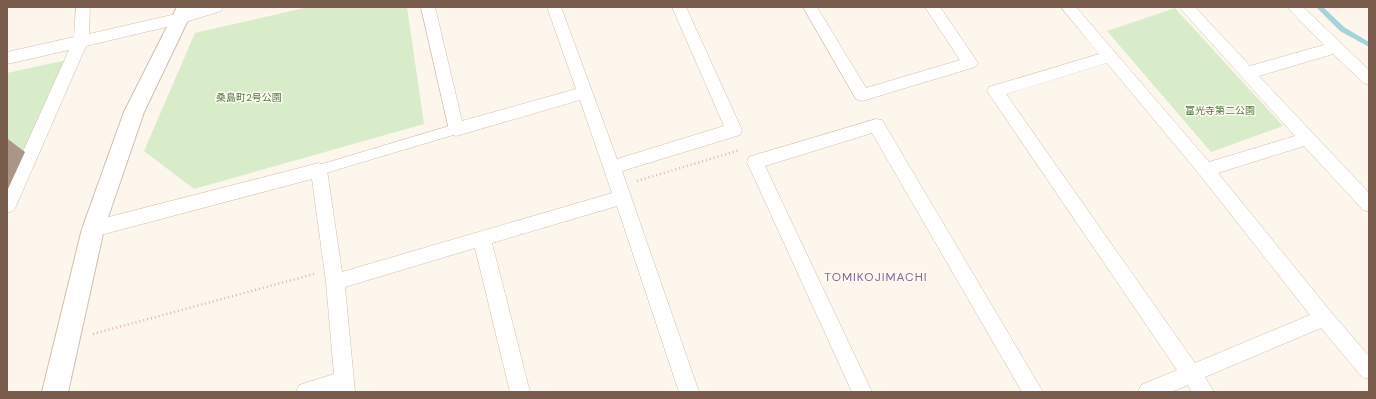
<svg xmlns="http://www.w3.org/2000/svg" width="1376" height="399" font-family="'DM Sans','Noto Sans JP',sans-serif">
	<rect width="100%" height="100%" fill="#fdf6ec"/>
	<g fill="#d8ecc9">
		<path d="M308,7H407L424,124L194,189L144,151L195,33Z"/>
		<path d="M1175,8L1283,126L1211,152L1107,31Z"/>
		<path d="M67,60L25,149L7,152V73Z"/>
	</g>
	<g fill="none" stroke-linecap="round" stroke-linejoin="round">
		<path fill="#a5d3da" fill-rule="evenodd" d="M1316,7H1323L1344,27L1369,42V47L1340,31Z"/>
		<g stroke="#d1beb0" stroke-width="1">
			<path id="pedestrian" d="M456,124L460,125L462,129L460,133L319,175L315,174L313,170L315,166L319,165Z"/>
		</g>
		<g stroke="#d1beb0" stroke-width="1">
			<g id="minor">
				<path d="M76,7H90L89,34L176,14L195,7H223L221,11L179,24L86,46L16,206L13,211L7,213V187L69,50L7,64V52L74,37Z"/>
				<path d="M421,7H435L462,121L576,89L547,7H561L617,159L724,126L672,7H686L742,130L740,135L622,171L699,392H679L617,206L492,243L530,392H510L475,248L345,287L355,392H296L299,385L334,374L326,282L312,179L93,237L87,234L84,229L87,224L93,221L319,163L325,165L327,170L342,272L612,193L580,100L456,136L450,134Z"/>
				<path d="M803,7H817L866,88L960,60L925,7H940L978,63L975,67L862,101L856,99Z"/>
				<path d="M1061,7H1076L1209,162L1295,136L1179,7H1195L1250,66L1324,45L1287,7H1303L1369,70V85L1364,83L1333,54L1259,76L1369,193V212L1363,210L1304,146L1218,173L1331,312L1369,356V379L1362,377L1321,328L1205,377L1214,392H1192L1188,385L1171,392H1138L1141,385L1177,370L987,91L989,87L1099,54ZM1107,63L1200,175L1310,315L1195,363L1006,94Z"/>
				<path d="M876,119L882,120L1043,392H1022L872,133L765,166L872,392H852L747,162L749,157L755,155Z"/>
			</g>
		</g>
		<g stroke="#d1beb0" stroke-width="2">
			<path id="tertiary" d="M177,7H196L187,22L144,112L104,229L68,392H42L82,229L124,112Z"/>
		</g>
		<g stroke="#d9b8a5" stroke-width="2.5" stroke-dasharray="1 3" stroke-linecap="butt">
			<path d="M637,181L740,150"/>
			<path d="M93,334L314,274"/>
		</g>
		<use href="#pedestrian" fill="#fff" fill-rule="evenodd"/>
		<use href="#minor" fill="#fff" fill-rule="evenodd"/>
		<use href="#tertiary" fill="#fff" fill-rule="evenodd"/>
	</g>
	<path fill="#aa9588" d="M9,140L25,152L7,191V145Z"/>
	<path fill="#f3d5c3" stroke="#aa9588" d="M7,140H9L7,145Z"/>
	<g text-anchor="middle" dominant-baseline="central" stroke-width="3" stroke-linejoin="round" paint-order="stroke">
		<g font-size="10" fill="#537a41" stroke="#fffaf3">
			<text x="249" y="97">桑島町2号公園</text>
			<text x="1220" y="110">富光寺第二公園</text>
		</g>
		<g font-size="12" letter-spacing="1" fill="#846695" stroke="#fffaf3">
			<text x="876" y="277">TOMIKOJIMACHI</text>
		</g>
	</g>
	<rect width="1376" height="399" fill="none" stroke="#7a5c4d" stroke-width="16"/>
</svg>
